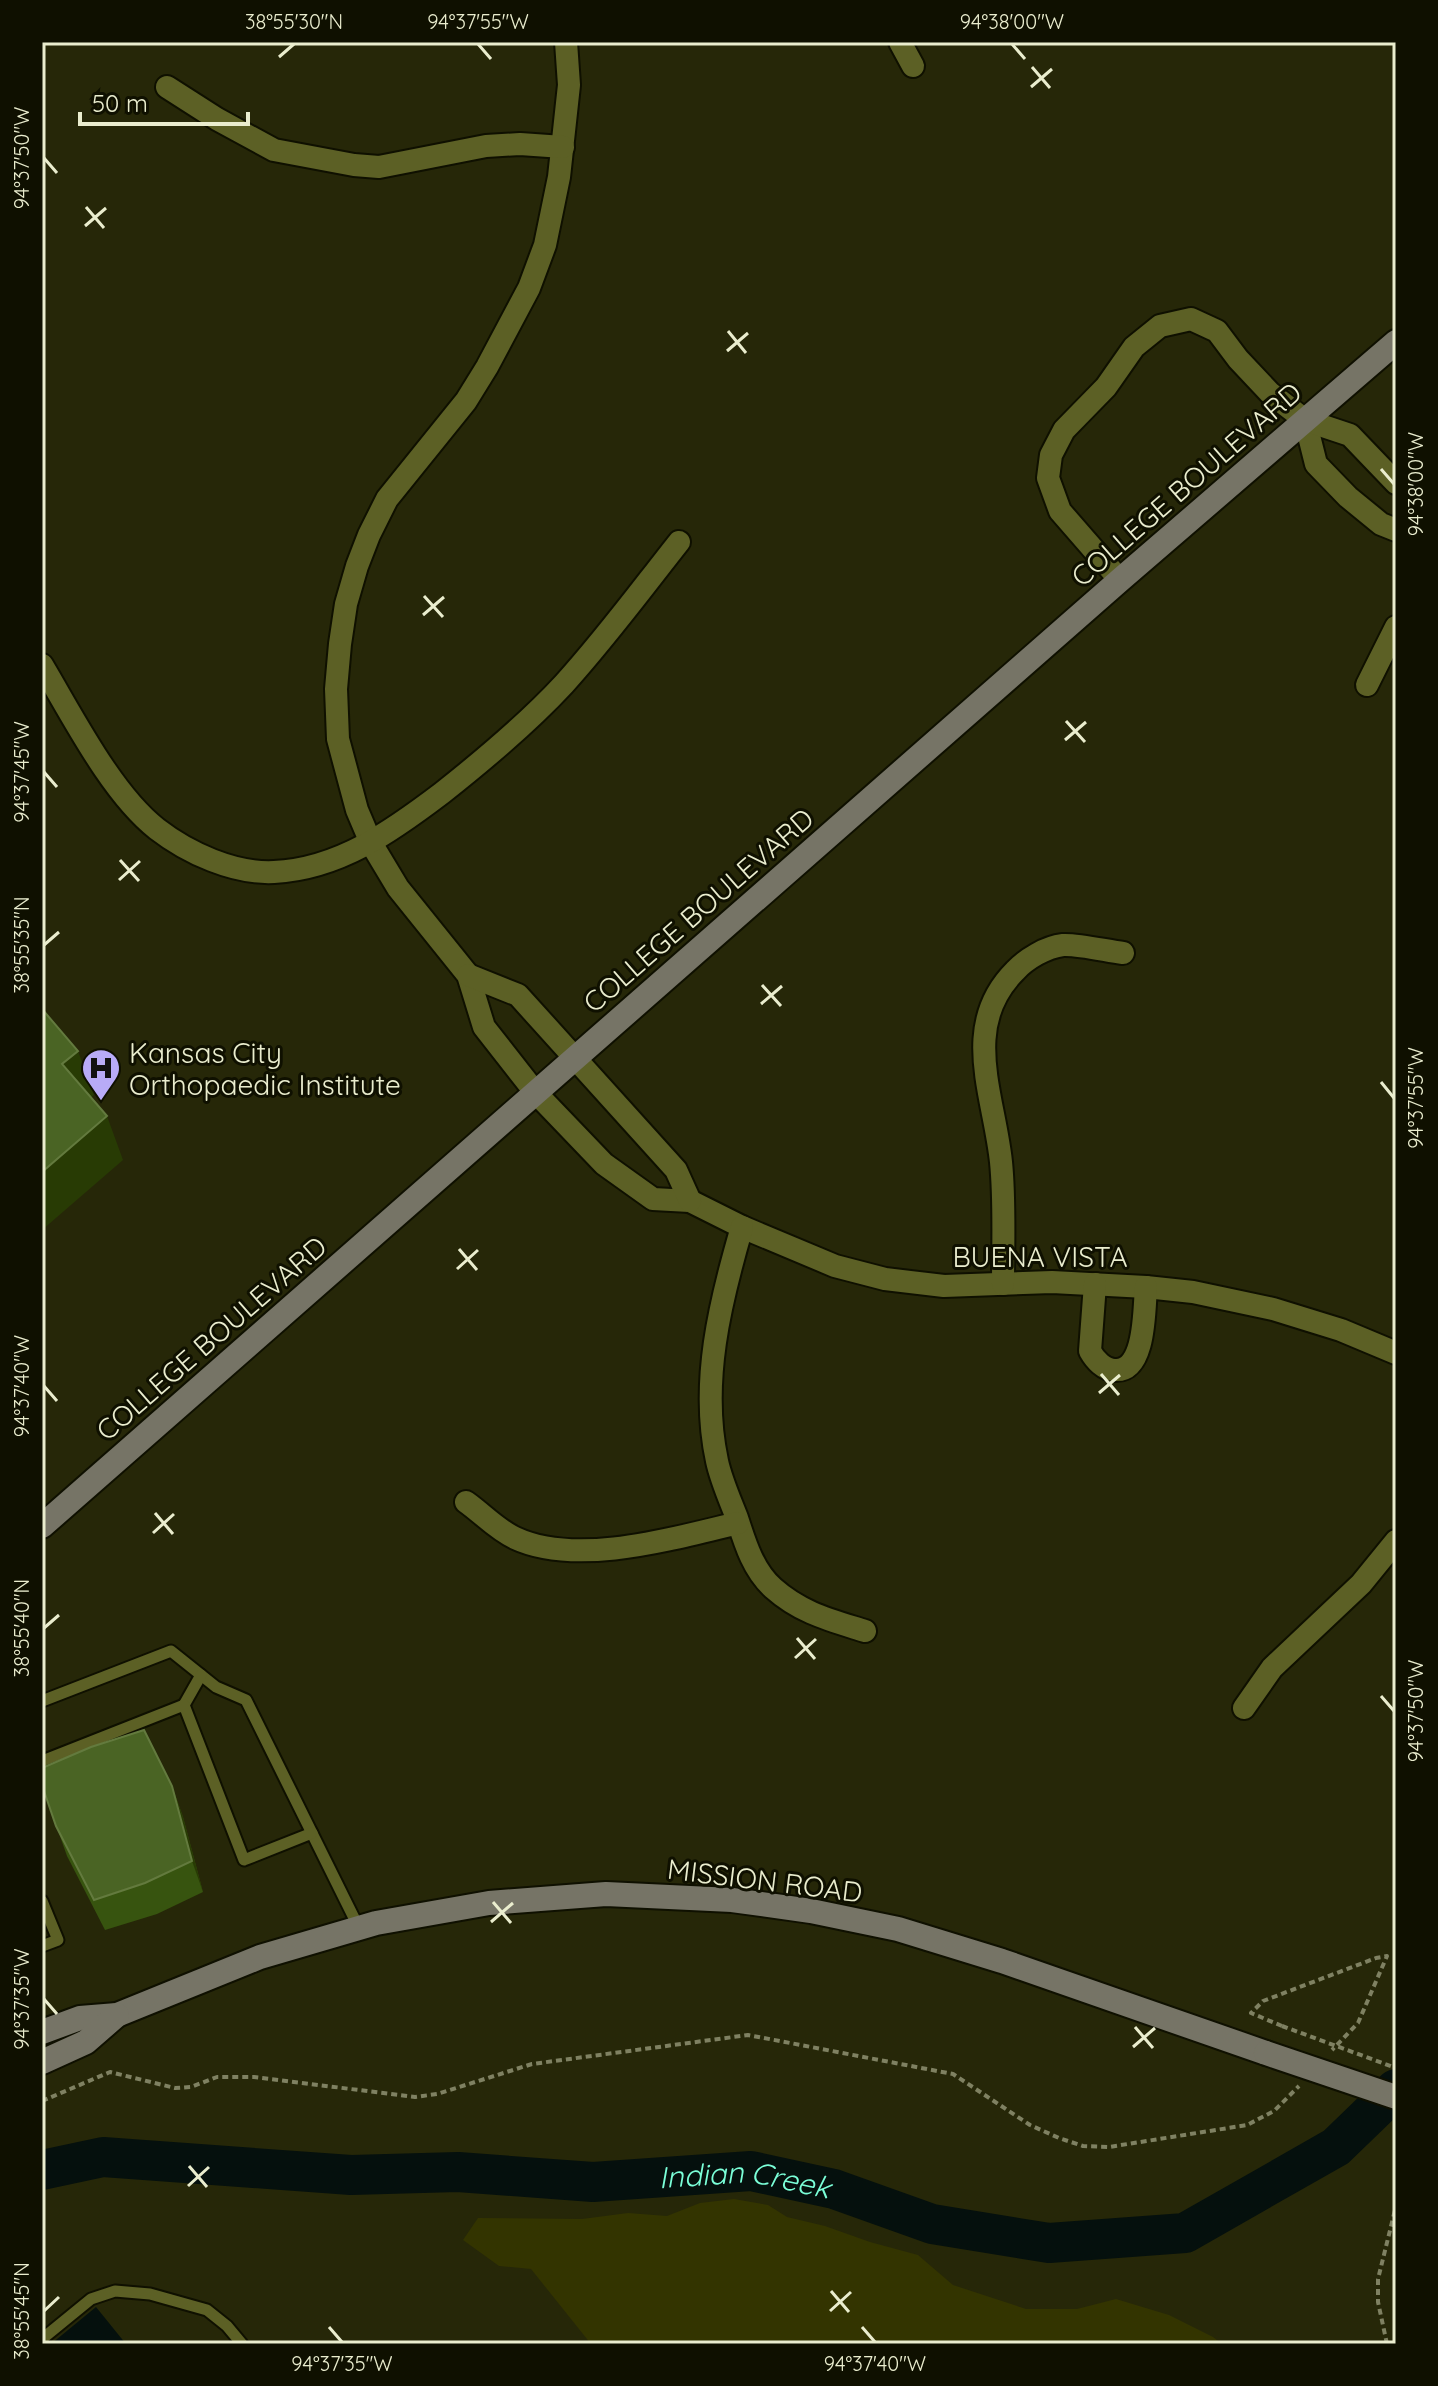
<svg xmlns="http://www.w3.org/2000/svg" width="1438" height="2386" font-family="Quicksand,sans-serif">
	<rect width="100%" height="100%" fill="#262708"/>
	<path fill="#333400" d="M734,2199L768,2205L787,2217L825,2226L870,2242L918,2255L953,2285L1026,2309H1077L1116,2299L1169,2315L1213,2337L1222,2344H591L531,2269L499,2266L463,2240L478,2218L582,2219L628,2213L667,2216L700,2203Z"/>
	<path fill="#05100d" d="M96,2307L126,2344H51Z"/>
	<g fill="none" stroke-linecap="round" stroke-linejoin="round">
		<path stroke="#05100d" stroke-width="40" id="s1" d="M42,2170L103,2157L351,2175L458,2172L593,2182L751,2171L834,2189L932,2224L1049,2243L1185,2233L1336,2147L1396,2089"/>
		<g stroke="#0f1000" stroke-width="15">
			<g id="lane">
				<path d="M42,1701L171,1651L216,1687L246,1700L359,1928"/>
				<path d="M184,1705L201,1675"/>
				<path d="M42,1761L184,1705L244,1860L312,1833"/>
				<path d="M42,1901L58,1940L42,1946"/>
				<path d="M42,2339L91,2299L115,2291L150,2294L207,2310L227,2326L242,2344"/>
			</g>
		</g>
		<g stroke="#0f1000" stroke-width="26">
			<g id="street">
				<path d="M566,42L569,85L559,177L545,245L529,288L487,367L466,401L387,499L369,535L357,566L346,604L340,644L336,689L338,739L357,810L371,843L398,888L468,975L484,1027L535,1092L604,1164L653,1199L690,1201L742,1227L835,1266L885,1279L944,1286L1052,1282L1146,1287L1193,1292L1273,1309L1341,1330L1396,1353"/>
				<path d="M900,42L913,66"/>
				<path d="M167,87L217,119L274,150L354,165L379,167L486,146L520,144L563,147"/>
				<path d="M1305,420L1316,464L1348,497L1381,524L1396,530"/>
				<path d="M1120,580L1060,511L1048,478L1051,455L1064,430L1106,387L1134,347L1160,326L1191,319L1217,331L1238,359L1270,393L1305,420L1350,435L1396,483"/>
				<path d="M42,665C72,715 111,793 157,829C188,853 234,874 274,872C339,869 392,831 442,793C485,759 527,724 564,684C605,639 641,590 679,542"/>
				<path d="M1367,685L1396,627"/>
				<path d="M468,975L518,995L676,1170L690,1201"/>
				<path d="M742,1227C720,1302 700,1383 717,1461C721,1480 730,1500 737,1518C745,1543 753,1570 773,1588C801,1613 830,1620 865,1631"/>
				<path d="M1003,1284C1003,1244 1005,1202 1001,1162C994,1095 960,1026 1015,971C1026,959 1046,947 1063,945C1078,944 1107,951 1123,953"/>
				<path d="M1095,1284L1090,1351C1095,1360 1104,1370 1115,1370C1146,1372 1144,1308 1146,1287"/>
				<path d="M466,1502C483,1514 496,1529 515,1538C577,1567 675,1538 738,1523"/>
				<path d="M1244,1708L1272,1668L1361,1584L1396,1541"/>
			</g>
		</g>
		<g stroke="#0f1000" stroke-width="28">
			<g id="secondary">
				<path d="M42,1526L1120,580L1396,342"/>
				<path d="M42,2032L80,2018L117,2015L260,1957L376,1923L489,1903L606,1894L732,1900L811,1911L898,1929L1002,1961L1266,2053"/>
				<path d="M42,2062L86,2042L117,2015"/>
			</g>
		</g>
		<g stroke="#7f8162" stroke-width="4" stroke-dasharray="6 4" stroke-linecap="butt">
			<path d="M1282,2026L1251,2013L1263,2001L1376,1958L1387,1956L1358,2023L1332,2050"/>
			<path d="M42,2101L110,2072L175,2088L191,2087L217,2077H254L415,2097L437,2094L532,2064L748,2035L953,2074L1030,2125L1059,2138L1083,2146L1109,2147L1247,2125L1274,2111L1299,2086"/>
			<path d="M1387,2344L1378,2302V2279L1396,2206"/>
		</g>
		<use href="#lane" stroke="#5c6025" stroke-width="11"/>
		<use href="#street" stroke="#5c6025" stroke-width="22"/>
		<use href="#secondary" stroke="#767466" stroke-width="24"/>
		<g stroke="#0f1000" stroke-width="28" stroke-linecap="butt">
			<path id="secondary-bridge" d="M1266,2053L1396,2097"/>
		</g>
		<path stroke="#7f8162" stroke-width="4" stroke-dasharray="6 4" stroke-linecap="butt" d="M1282,2026L1396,2068"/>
		<use href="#secondary-bridge" stroke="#767466" stroke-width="24"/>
	</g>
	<path fill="#37540f" d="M42,1785L172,1786L183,1817L203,1892L157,1914L105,1930L67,1856Z"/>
	<g fill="#283b04">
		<path d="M78,1051L94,1095L78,1109L62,1064Z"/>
		<path d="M107,1116L123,1160L42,1230V1172Z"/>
		<path d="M172,1786L183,1817L203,1892L192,1861Z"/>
	</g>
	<g fill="#4a6424" stroke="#637a3e" stroke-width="2">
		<path d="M42,1009L78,1051L62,1064L107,1116L42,1172Z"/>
		<path d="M144,1730L172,1786L192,1861L145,1883L94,1900L56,1826L42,1785V1768L91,1747Z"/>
	</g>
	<path fill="none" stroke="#eaedce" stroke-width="3" d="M478,44L491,59M1012,44L1025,59M279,57L294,44M1032,67L1050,88M1031,87L1052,69M44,158L57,173M86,207L104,228M85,226L106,208M728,331L746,353M727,351L748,333M1381,469L1394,484M424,596L443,617M423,615L444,597M1066,721L1085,742M1065,740L1086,722M44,772L57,787M120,860L139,881M119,880L140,861M44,945L59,932M762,985L781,1006M761,1004L782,986M1381,1082L1394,1098M459,1249L477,1270M457,1269L478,1250M1101,1374L1119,1395M44,1386L57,1401M1099,1393L1120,1375M155,1513L173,1534M153,1533L174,1514M44,1628L59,1615M797,1638L815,1659M795,1658L816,1639M1381,1696L1394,1711M493,1902L511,1923M491,1922L513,1903M44,1999L57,2014M1135,2027L1153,2048M1133,2047L1155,2028M189,2166L207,2187M188,2186L209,2167M831,2291L849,2312M44,2311L59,2297M830,2311L851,2292M329,2327L342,2342M862,2327L875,2342"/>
	<defs>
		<g id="hospital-pin" transform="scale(2)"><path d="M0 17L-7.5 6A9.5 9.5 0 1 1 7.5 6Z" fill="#b8abf7" stroke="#0f1000"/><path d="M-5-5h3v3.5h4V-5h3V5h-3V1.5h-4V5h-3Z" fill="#111"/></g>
	</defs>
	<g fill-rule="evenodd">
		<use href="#hospital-pin" x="101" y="1068"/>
	</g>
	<g text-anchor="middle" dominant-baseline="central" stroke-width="6" stroke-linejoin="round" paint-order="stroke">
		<g font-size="28" fill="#eaedce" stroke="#0f1000">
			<text transform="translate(1186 484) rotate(-41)">COLLEGE BOULEVARD</text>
			<text transform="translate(698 910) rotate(-41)">COLLEGE BOULEVARD</text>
			<text x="1040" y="1256">BUENA VISTA</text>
			<text transform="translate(211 1338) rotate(-41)">COLLEGE BOULEVARD</text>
			<text transform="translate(765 1880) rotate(7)">MISSION ROAD</text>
		</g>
		<g font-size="28" fill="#eaedce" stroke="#0f1000" text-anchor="start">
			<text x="129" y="1052">Kansas City<tspan x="129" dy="32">Orthopaedic Institute</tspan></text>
		</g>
		<g font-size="30" font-style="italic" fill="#7bffd8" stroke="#0f1000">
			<text stroke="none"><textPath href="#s1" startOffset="706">Indian Creek</textPath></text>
		</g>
	</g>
	<rect width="1438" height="2386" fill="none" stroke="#0f1000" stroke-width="88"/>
	<path d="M80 112v12h168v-12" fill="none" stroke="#eaedce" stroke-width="4"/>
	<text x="92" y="112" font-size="24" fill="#eaedce" stroke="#0f1000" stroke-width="6" paint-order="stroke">50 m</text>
	<rect x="44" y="44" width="1350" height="2298" fill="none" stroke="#eaedce" stroke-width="3"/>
	<g font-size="20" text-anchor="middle" fill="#eaedce">
		<text x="294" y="29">38°55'30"N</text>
		<text x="478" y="29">94°37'55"W</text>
		<text x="1012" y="29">94°38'00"W</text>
		<text transform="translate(22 158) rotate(-90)" y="7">94°37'50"W</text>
		<text transform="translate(1416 484) rotate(-90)" y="7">94°38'00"W</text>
		<text transform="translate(22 772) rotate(-90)" y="7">94°37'45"W</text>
		<text transform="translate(22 945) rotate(-90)" y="7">38°55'35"N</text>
		<text transform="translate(1416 1098) rotate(-90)" y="7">94°37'55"W</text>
		<text transform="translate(22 1386) rotate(-90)" y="7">94°37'40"W</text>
		<text transform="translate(22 1628) rotate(-90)" y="7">38°55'40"N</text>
		<text transform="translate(1416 1711) rotate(-90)" y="7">94°37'50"W</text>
		<text transform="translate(22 1999) rotate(-90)" y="7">94°37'35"W</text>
		<text transform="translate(22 2311) rotate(-90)" y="7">38°55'45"N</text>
		<text x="342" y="2371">94°37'35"W</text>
		<text x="875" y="2371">94°37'40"W</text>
	</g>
</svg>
